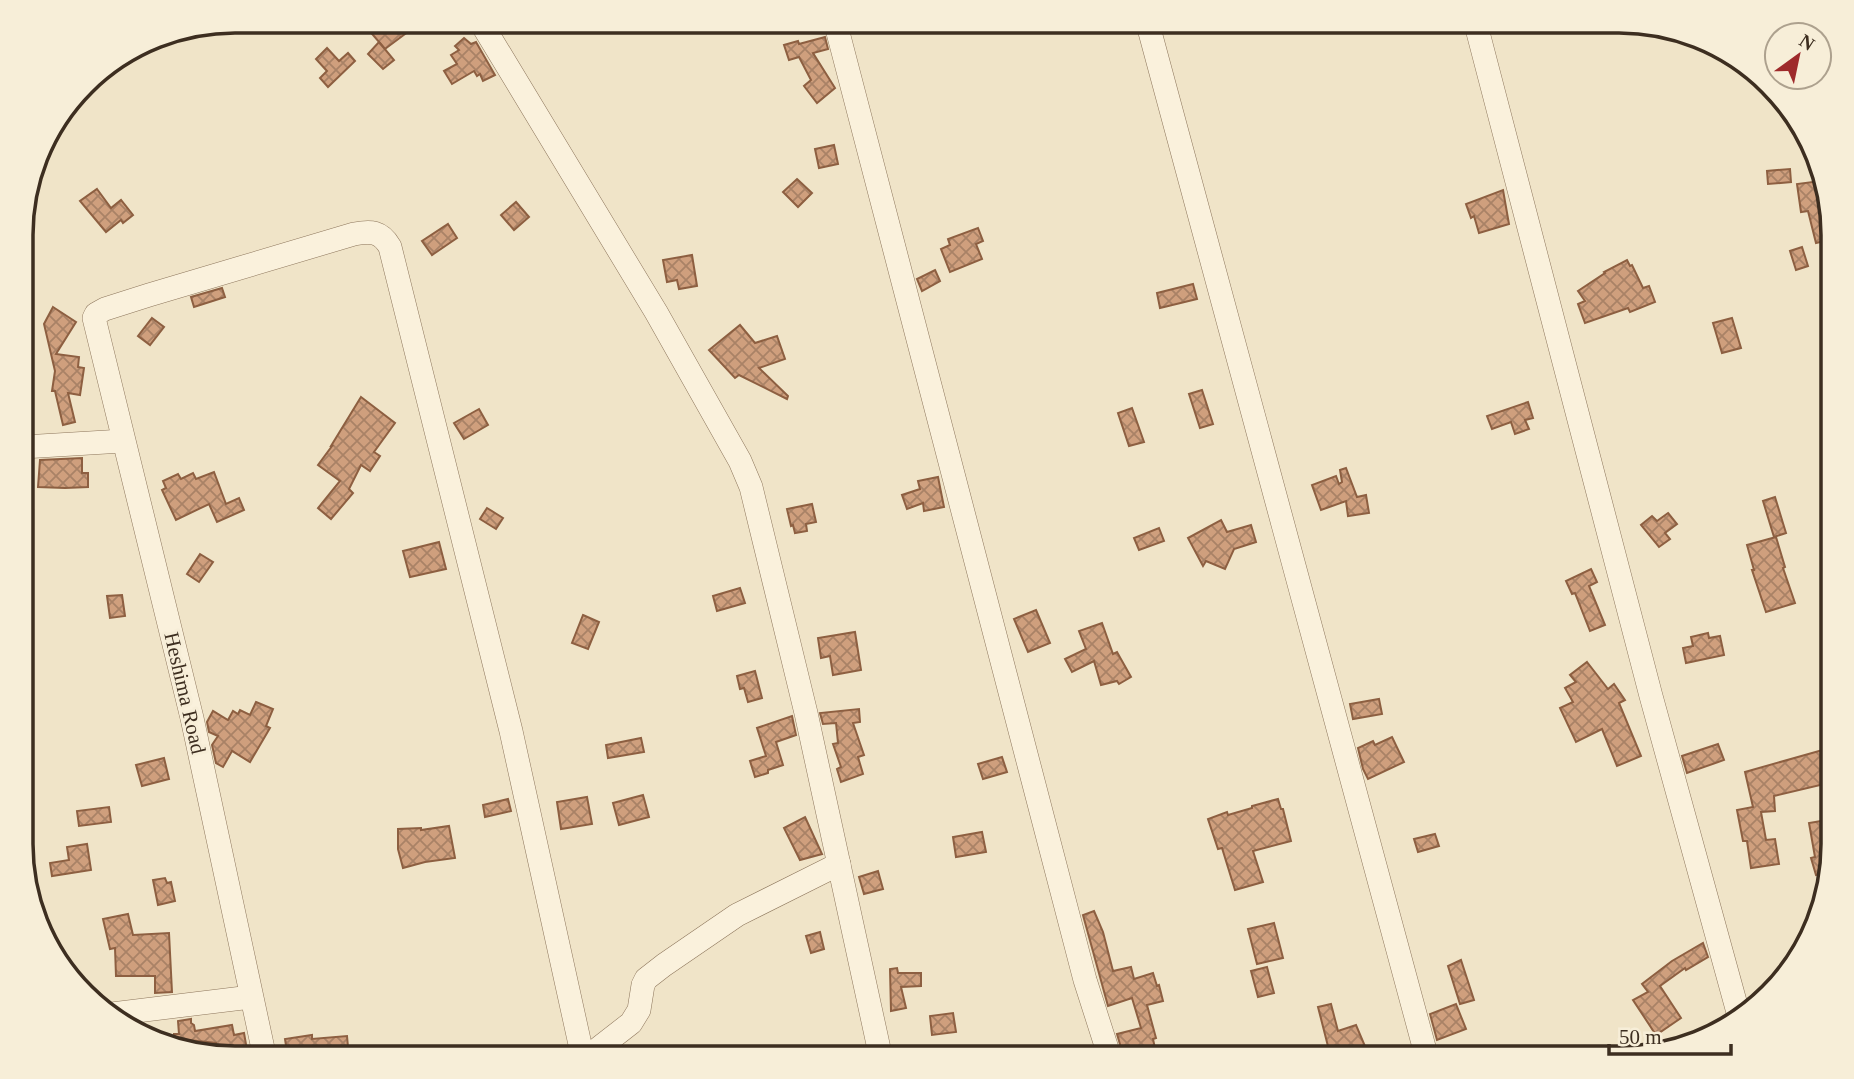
<svg xmlns="http://www.w3.org/2000/svg" width="1854" height="1079" font-family="'Times New Roman',serif">
	<defs>
		<pattern id="building-cross-hatch" width="8" height="8" patternUnits="userSpaceOnUse" patternTransform="scale(1.75)"><rect width="8" height="8" fill="#cf9f7d"/><path d="M0 0l8 8M0 8l8-8" fill="none" stroke="#a98266"/></pattern>
	</defs>
	<rect width="100%" height="100%" fill="#f0e4c8"/>
	<g fill="url(#building-cross-hatch)" stroke="#8d5f41" stroke-width="2">
		<path d="M374,21H402L409,31L385,49L367,28Z"/>
		<path d="M825,37L828,49L813,53L835,88L817,103L804,86L811,80L799,57L789,60L784,45L798,41L799,44Z"/>
		<path d="M464,38L471,44L476,42L495,75L483,81L480,74L477,76L474,71L452,84L444,71L457,64L451,55L459,50L455,46Z"/>
		<path d="M379,42L394,60L383,69L368,54Z"/>
		<path d="M327,48L339,61L348,53L355,61L328,87L320,78L327,71L316,59Z"/>
		<path d="M834,145L838,164L819,168L815,149Z"/>
		<path d="M1790,169L1791,182L1768,184L1767,171Z"/>
		<path d="M797,179L812,193L798,207L783,192Z"/>
		<path d="M1820,181L1826,217L1831,216L1833,221V239L1816,243L1808,211L1801,212L1797,184Z"/>
		<path d="M97,189L111,208L121,200L133,215L123,223L121,220L106,232L80,201Z"/>
		<path d="M1503,190L1509,224L1479,233L1474,216L1471,218L1466,204Z"/>
		<path d="M516,202L529,217L514,230L501,215Z"/>
		<path d="M448,224L457,238L432,255L422,241Z"/>
		<path d="M978,228L983,241L976,244L982,259L950,272L941,249L950,245L948,239Z"/>
		<path d="M1802,247L1808,266L1796,270L1790,251Z"/>
		<path d="M692,255L697,286L679,289L677,280L667,282L663,260Z"/>
		<path d="M1627,260L1630,266L1632,265L1643,288L1649,286L1655,302L1630,312L1628,308L1585,323L1578,304L1585,301L1578,291L1605,273L1604,272Z"/>
		<path d="M935,270L940,281L922,291L917,279Z"/>
		<path d="M1193,284L1197,299L1160,308L1157,293Z"/>
		<path d="M222,288L225,297L194,307L191,297Z"/>
		<path d="M53,307L76,322L56,354L79,357L78,367L84,368L80,395L68,393L75,422L63,425L55,391H52L55,371L44,324Z"/>
		<path d="M152,318L164,327L150,345L138,336Z"/>
		<path d="M1732,318L1741,348L1722,353L1713,323Z"/>
		<path d="M740,325L755,343L777,336L785,359L759,368L788,396L787,399L739,375L735,378L709,350Z"/>
		<path d="M1202,390L1213,424L1200,428L1189,394Z"/>
		<path d="M361,397L395,423L374,452L380,456L370,471L361,465L349,489L353,493L331,519L318,508L340,481L318,465L332,446H331Z"/>
		<path d="M1528,402L1533,418L1525,420L1529,429L1515,434L1511,422L1492,429L1487,416Z"/>
		<path d="M1132,408L1144,442L1129,446L1118,413Z"/>
		<path d="M479,409L488,425L464,439L454,423Z"/>
		<path d="M82,458V473H88V487L65,488L38,487L40,460Z"/>
		<path d="M1346,468L1357,497L1366,495L1369,513L1348,516L1346,501L1321,510L1312,485L1336,476L1339,484L1342,482L1340,470Z"/>
		<path d="M214,472L226,504L239,498L244,510L217,522L209,504L176,520L162,490L166,488L163,481L178,474L181,479L193,473L196,479Z"/>
		<path d="M938,477L944,507L924,511L923,503L907,509L902,495L920,489L918,481Z"/>
		<path d="M1775,497L1786,533L1774,537L1763,501Z"/>
		<path d="M812,504L816,522L806,524L807,531L795,533L793,525L791,526L787,509Z"/>
		<path d="M487,508L503,518L496,529L480,519Z"/>
		<path d="M1668,513L1677,524L1665,533L1670,539L1659,547L1641,525L1652,516L1657,521Z"/>
		<path d="M1221,520L1227,532L1251,525L1256,542L1234,549L1225,569L1206,561L1203,566L1188,538Z"/>
		<path d="M1159,528L1164,541L1139,550L1134,538Z"/>
		<path d="M1776,537L1785,567L1783,568L1795,603L1766,612L1752,570H1754L1747,545Z"/>
		<path d="M439,542L446,569L410,577L403,551Z"/>
		<path d="M200,554L213,562L199,582L187,574Z"/>
		<path d="M1591,569L1597,582L1589,586L1605,625L1590,631L1575,593L1572,594L1566,581Z"/>
		<path d="M740,588L745,603L717,611L713,596Z"/>
		<path d="M122,595L125,616L110,618L107,596Z"/>
		<path d="M1036,610L1050,643L1028,652L1014,619Z"/>
		<path d="M583,615L599,622L588,649L572,643Z"/>
		<path d="M1102,623L1113,654L1117,652L1131,677L1119,684L1117,681L1101,685L1094,661L1072,672L1065,659L1086,649L1079,631Z"/>
		<path d="M855,632L861,670L833,675L830,656L821,658L818,638Z"/>
		<path d="M1708,633L1709,638L1720,636L1724,655L1686,663L1683,648L1693,646L1691,637Z"/>
		<path d="M1587,662L1608,689L1614,684L1625,700L1619,703L1641,756L1617,766L1602,729L1576,742L1560,708L1573,702L1565,688L1576,682L1570,675Z"/>
		<path d="M755,671L762,698L748,702L744,688L740,689L737,676Z"/>
		<path d="M1379,699L1382,714L1353,719L1350,704Z"/>
		<path d="M256,702L273,709L266,726L270,728L250,762L232,751L223,767L216,763L212,745L218,736L209,732L207,722L213,711L228,720L233,711L238,714L240,710L250,715Z"/>
		<path d="M859,709L860,722L853,723L864,755L858,757L863,774L841,782L837,769L841,767L833,744L838,743L836,723L823,724L820,713Z"/>
		<path d="M792,716L796,735L776,742L783,765L768,770V773L755,777L750,761L766,756L757,728Z"/>
		<path d="M1392,737L1404,762L1368,779L1363,769L1358,748L1373,741L1375,745Z"/>
		<path d="M641,738L644,752L608,758L606,745Z"/>
		<path d="M1718,744L1724,760L1687,773L1682,756Z"/>
		<path d="M1833,747V782L1774,796L1775,811L1761,812L1766,840L1775,839L1779,864L1751,868L1747,841H1743L1737,810L1753,807L1745,772Z"/>
		<path d="M1002,757L1007,772L983,779L978,764Z"/>
		<path d="M164,758L169,779L142,786L136,765Z"/>
		<path d="M643,795L649,817L619,825L613,803Z"/>
		<path d="M587,797L592,824L561,829L557,802Z"/>
		<path d="M508,799L511,811L485,817L483,805Z"/>
		<path d="M1278,799L1281,809H1283L1291,841L1253,851L1263,882L1235,890L1222,848L1218,849L1208,819L1227,812L1228,815L1252,808V806Z"/>
		<path d="M109,807L111,822L79,826L77,811Z"/>
		<path d="M805,817L822,854L800,860L784,828Z"/>
		<path d="M1833,819V857L1828,872L1816,875L1811,858L1815,857L1809,823Z"/>
		<path d="M449,826L455,858L425,862L403,868L398,849V829L421,828V830Z"/>
		<path d="M982,832L986,852L956,857L953,837Z"/>
		<path d="M1435,834L1439,846L1418,852L1414,839Z"/>
		<path d="M87,844L91,870L52,876L50,863L69,860L67,847Z"/>
		<path d="M878,871L883,889L864,894L859,877Z"/>
		<path d="M165,878L167,883L171,882L175,901L158,905L153,880Z"/>
		<path d="M1094,911L1103,932L1113,971L1131,967L1134,979L1153,973L1157,986L1159,985L1163,1001L1147,1005L1156,1038L1153,1039L1156,1053L1137,1058H1124L1117,1034L1141,1028L1132,998L1108,1006L1083,915Z"/>
		<path d="M128,914L133,935L169,933L172,992L155,993V976H116L115,948L110,949L103,919Z"/>
		<path d="M1274,923L1283,958L1257,964L1248,929Z"/>
		<path d="M820,932L824,949L811,953L806,936Z"/>
		<path d="M1703,943L1708,957L1686,970L1685,968L1660,986L1681,1018L1656,1035L1633,1000L1648,992L1642,984L1672,961Z"/>
		<path d="M1461,960L1474,1000L1460,1004L1448,966Z"/>
		<path d="M1267,967L1274,993L1258,997L1251,971Z"/>
		<path d="M897,968L898,973H921V986L901,987L906,1008L891,1011L890,969Z"/>
		<path d="M1331,1004L1338,1031L1356,1025L1370,1058H1331L1318,1007Z"/>
		<path d="M1456,1004L1466,1029L1437,1040L1430,1014Z"/>
		<path d="M953,1013L956,1032L932,1035L930,1016Z"/>
		<path d="M191,1019V1023L194,1025L195,1031L232,1025L234,1035L244,1033L247,1050L221,1054L217,1053L216,1043L188,1040H180V1039L174,1038V1034H179L178,1021Z"/>
		<path d="M312,1035V1039L347,1036L349,1058H288L285,1039Z"/>
	</g>
	<g fill="none" stroke-linecap="round" stroke-linejoin="round">
		<g stroke="#8d765c" stroke-width="24">
			<g id="minor">
				<path d="M480,21L656,312L740,461L751,487L806,713L881,1058"/>
				<path d="M835,21L1085,980L1110,1058"/>
				<path d="M1147,21L1427,1058"/>
				<path d="M1475,21L1651,696L1739,1016"/>
				<path d="M23,447L123,441"/>
				<path d="M112,1014L251,997"/>
				<path d="M265,1058L192,718L94,318L96,314L105,309L149,295L354,234C371,231 381,231 390,247L511,731L583,1058"/>
				<path d="M586,1058L631,1023L639,1010L643,985L646,979L664,965L737,915L839,864"/>
			</g>
		</g>
		<use href="#minor" stroke="#faf1dc" stroke-width="23"/>
	</g>
	<g text-anchor="middle" dominant-baseline="central" stroke-width="6" stroke-linejoin="round" paint-order="stroke">
		<g font-size="21" fill="#3d2e20" stroke="#f7eed8">
			<text transform="translate(185 693) rotate(77)">Heshima Road</text>
		</g>
	</g>
	<path d="M0 0H1854V1079H0ZM235 33H1619A202 202 0 0 1 1821 235V844A202 202 0 0 1 1619 1046H235A202 202 0 0 1 33 844V235A202 202 0 0 1 235 33Z" fill="#f7eed8" fill-rule="evenodd"/>
	<path fill="none" stroke="#3d2e20" stroke-width="3.5" d="M235 33H1619A202 202 0 0 1 1821 235V844A202 202 0 0 1 1619 1046H235A202 202 0 0 1 33 844V235A202 202 0 0 1 235 33Z"/>
	<g transform="translate(1798 56) rotate(33)"><circle r="33" fill="#f7eed8" stroke="#ada18e" stroke-width="2"/>
	<path d="M0-5L12 26L0 18L-12 26Z" fill="#9e2a2b"/>
	<text y="-10" font-size="19" font-weight="bold" text-anchor="middle" fill="#3d2e20">N</text>
	</g>
	<path d="M1609 1044v10h122v-10" fill="none" stroke="#3d2e20" stroke-width="3.5"/>
	<text x="1619" y="1044" font-size="21" fill="#3d2e20" stroke="#f7eed8" stroke-width="5" paint-order="stroke">50 m</text>
</svg>
